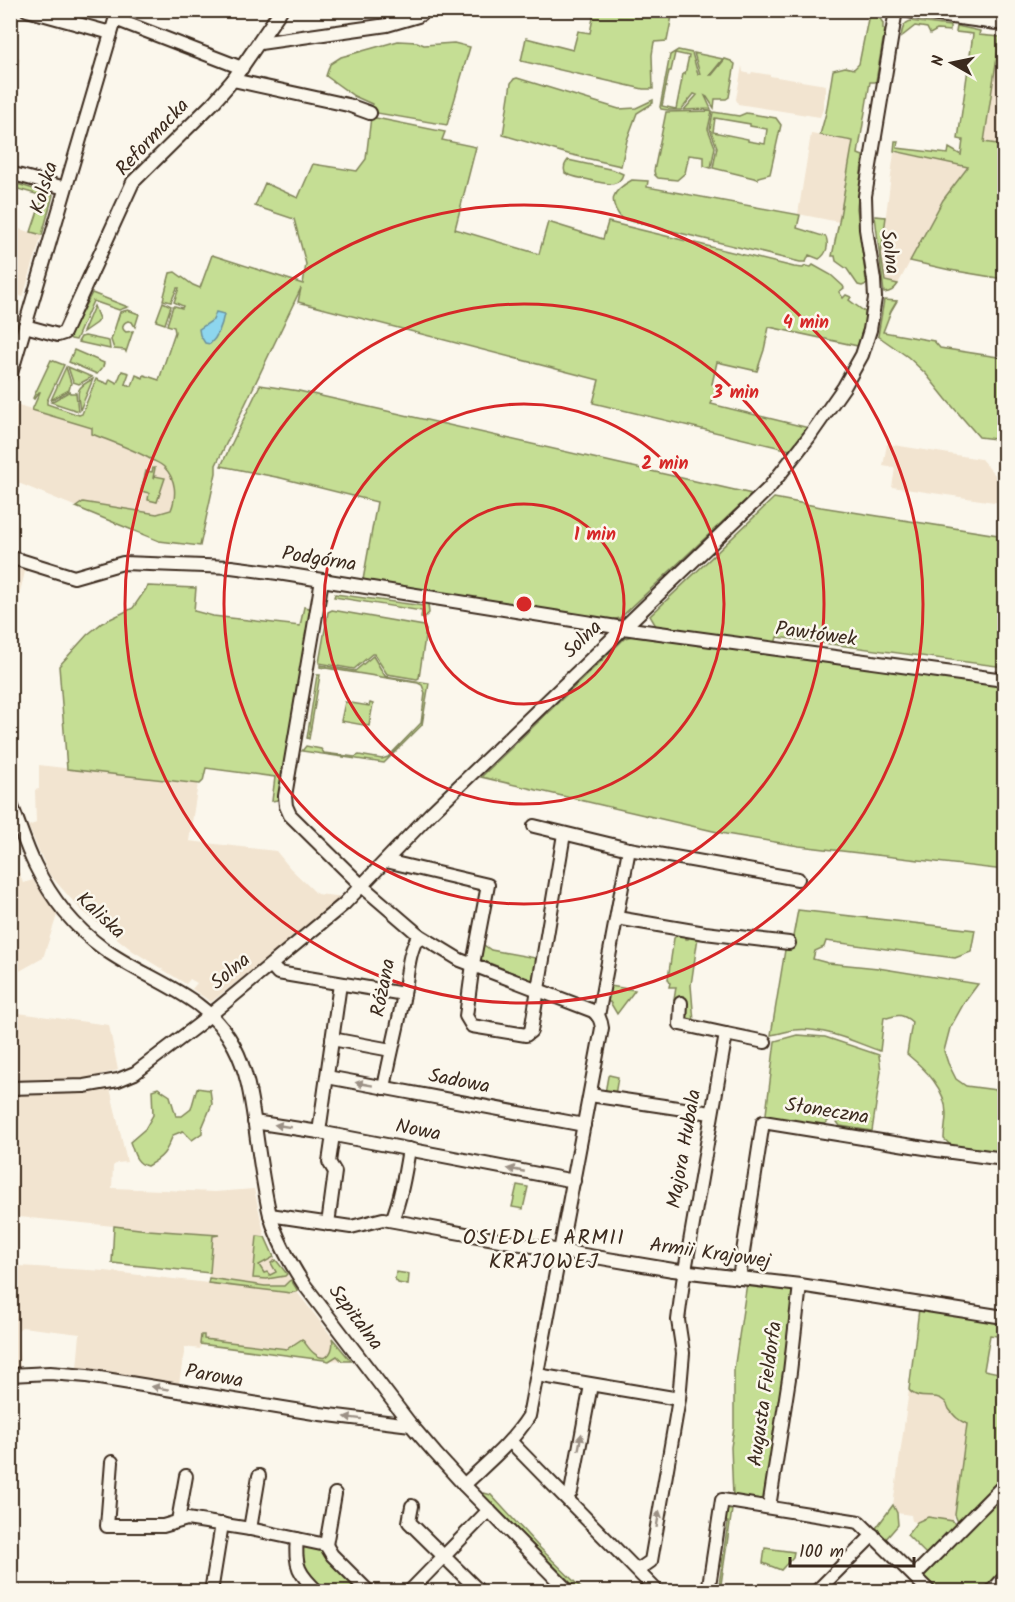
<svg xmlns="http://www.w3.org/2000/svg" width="1015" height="1602" font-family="Kalam,sans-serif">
	<rect width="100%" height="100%" fill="#fbf7ec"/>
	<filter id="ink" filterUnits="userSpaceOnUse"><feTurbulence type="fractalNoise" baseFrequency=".0167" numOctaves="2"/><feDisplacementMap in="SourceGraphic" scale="12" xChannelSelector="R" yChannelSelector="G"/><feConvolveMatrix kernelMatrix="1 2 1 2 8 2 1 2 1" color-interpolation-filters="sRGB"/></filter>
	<g filter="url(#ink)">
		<g fill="#f2e4d0" fill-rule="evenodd">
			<path d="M1000,37L1004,38V145L984,142Z"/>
			<path d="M11,56L20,59L11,92L10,56Z"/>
			<path d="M742,66L743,72L746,73L751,74L752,72L770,75V76L826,85L823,109L820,117L738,104L736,99Z"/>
			<path d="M811,134L853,141L839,222L798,214Z"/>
			<path d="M894,152L968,166L943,200L898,284H895L885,281L881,254Z"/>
			<path d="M15,228L42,235L23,297L11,293V243Z"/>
			<path d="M15,404L216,465V473L200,546L159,541L11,480V417Z"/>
			<path d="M887,444L981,459L1003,484L1001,503L892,487L895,468L883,466Z"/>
			<path d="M11,563L26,568L11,626Z"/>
			<path d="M39,765L198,784L189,841L276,851L290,868L317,894L346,897L211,1002L192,989L197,983L190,979L186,984L133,951L80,909L49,874L28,826L36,823L35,790L39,789Z"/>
			<path d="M19,872L23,883L33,880L57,915L43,958L16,973L11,1007V874Z"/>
			<path d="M11,1008L18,1013L109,1025L118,1070L82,1080L11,1081Z"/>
			<path d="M110,1088L127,1162L117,1163L113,1166L112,1188L215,1192L254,1189L265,1237L274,1257L291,1280L298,1291L297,1292L351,1361L324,1360L201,1344L200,1349L185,1347L179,1383L77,1368L80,1334L22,1327L18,1330L20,1370H11L10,1200H15L17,1169L16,1133H11V1095H15L16,1093H75ZM19,1217L114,1226L148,1230L213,1234L208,1283L105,1271L19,1266L18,1260Z"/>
			<path d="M909,1390L971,1398L955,1515L953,1521L928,1517L917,1522L912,1521L911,1515L897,1513L893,1505Z"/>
		</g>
		<g fill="#c5de94" stroke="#808459" stroke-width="1.5" fill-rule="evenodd">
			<path d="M596,11H673L667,41L654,42L652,55L653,89H643L521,61L526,38L573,50L578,31L590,33L594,13Z"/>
			<path d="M869,14L879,17L883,23V29H885L876,81L875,82H870L858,154L863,156L857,208L866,280L867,284L862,286L858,285L847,269L836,261L835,256H832L839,222L853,141L820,135L826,113L833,70L845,67L854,69L859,64Z"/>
			<path d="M911,21L950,26V31L937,30L930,34L927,28L915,26L901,37C902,30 903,23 911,21Z"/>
			<path d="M957,26L980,31L979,35L1000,37L984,142L1004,145V279L950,270L910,261L943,200L968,167L894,151L895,141H898L897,148L948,154L949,148L961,155L963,140L958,139L973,34L956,32Z"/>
			<path d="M398,41L417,42L424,45L454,43L470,47L447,125L371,112L372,104L354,96L326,76L330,64L341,57Z"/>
			<path d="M678,50L692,53L698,74H700L694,53L723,59L710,75H712L725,59L731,61L735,64L729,97L726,99H715L714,108L707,97L705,96L711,109L684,110L697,95L694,94L681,110H668L661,109L660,107L670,55ZM675,53L689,56L685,74H683L676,109L662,106L669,71H671Z"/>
			<path d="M517,78L619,109L636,108L653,100V103L637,113L627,140L621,166L568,154L503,135L511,83L514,79Z"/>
			<path d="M712,111L708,129L715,147L711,168L704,166V157L689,155L685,173L677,180L658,178L655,175L654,171L666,112Z"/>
			<path d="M713,112L739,116L746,113L776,118L781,125L770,174L758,177V179L713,168L717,147L710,129ZM715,118L750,124V126L767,129L765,144L748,141V139L713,132Z"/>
			<path d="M371,117L445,132L442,140L476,147L455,229L539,254L548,222L603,239L608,222L794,267L803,268L805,266L811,267L813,265L831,275L843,286L844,288L839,292L843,298L846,295L851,297L849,300L865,312V322L858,346L769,327L764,350L757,371L717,362L712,384L719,386L711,404L809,428L794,450L788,451L790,450L593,403L599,380L298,302L301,288L216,465V473L200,546L159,541L76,507L83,502L157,514L171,510C177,495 176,479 164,467C161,464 156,462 152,460C133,449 112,442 92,434V428L32,410L40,392H39L34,399L33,398L51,360L64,365L47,401V404L79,415L82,414L96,379L108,384L110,379L117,383L122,371L129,373L125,384L132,386L136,375L143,378L144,375L159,380L175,332L174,327L167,325L173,306H175L182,308L183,306L174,302L179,288H177L171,302L163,300L170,273L175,272L193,285L200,288L212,255L303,284L306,264L294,219L255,206L265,183L298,198L313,164L357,171L366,159Z"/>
			<path d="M568,160L614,170L623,174C619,189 604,183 593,181C583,178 574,178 565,173C563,167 565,164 568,160Z"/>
			<path d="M632,180L648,181L647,187L800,215L797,228L826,237C829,245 827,254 819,259L809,255L806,262H800L622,219C607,200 612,191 632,180Z"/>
			<path d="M11,182L53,195L42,235L31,232L43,196L11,187Z"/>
			<path d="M875,216L886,217L881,254L885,281L898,284C894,290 891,292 884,293Z"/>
			<path d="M92,293L128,307L119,310L93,301L76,340L71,339L69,336Z"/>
			<path d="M884,300L897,301L891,311L883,332L934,341L940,348L1004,358V440L979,437L946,399L926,374L908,357L878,336Z"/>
			<path d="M163,302L171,306L165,324L156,321Z"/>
			<path d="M94,306L99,319L96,323L83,332Z"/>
			<path d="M128,310L139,314L135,327L132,322L128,321C122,323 121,329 126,332L133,331L126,352L125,350L114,349L111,340L120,312Z"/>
			<path d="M85,336L109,341L110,349L78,342L81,337Z"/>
			<path d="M74,350L104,363L103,367L97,374L69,362Z"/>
			<path d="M66,367L71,383L69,390L51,400Z"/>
			<path d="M68,367L92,377L79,384L73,382Z"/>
			<path d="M93,379L80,410C77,391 75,388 93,379Z"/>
			<path d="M260,385L299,391L752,494L620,618L612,620L363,580L377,502L281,478L221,466Z"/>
			<path d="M70,391V393H76L78,411L51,402Z"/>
			<path d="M153,468H155L153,478H154L155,476L165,478L157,502L148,500L149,493L141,491L146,471L152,472Z"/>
			<path d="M774,498L821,507L1004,536V667L777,637L775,644L656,626L650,616Z"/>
			<path d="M148,586L196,588L194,611L213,616L300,626L304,607L313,609L280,798L277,800L272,801L275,777L206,768L203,781L200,784L67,769L59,666L87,635L102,623L133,608Z"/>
			<path d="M335,594L423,606L424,600L428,604L429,613L424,618L421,617L422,611L334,597Z"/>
			<path d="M332,610L424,626L426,630L419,678L417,679L387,674L374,654H372L354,669L319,663L328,612Z"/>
			<path d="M632,636L1004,686V870L799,846L726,834L481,777L625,638Z"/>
			<path d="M373,656L385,676L429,683L422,725L384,763L302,751L306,746L321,749L324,753L355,757L359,755L382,759L388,757L421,723L425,693L422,685L418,683L320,667V665L355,671Z"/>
			<path d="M317,675H320L309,739L307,738Z"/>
			<path d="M345,702L369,706L370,703L373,704L369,726L341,721Z"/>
			<path d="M798,910L975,930L971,952L955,958L826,941L824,947L815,951L813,959L828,963L878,968L978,984L964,1003L950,1028L944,1051L948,1063L956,1079L966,1086L1004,1091V1157L956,1150L944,1139C944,1131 946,1122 946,1114C946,1089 925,1069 907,1054L912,1022C903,1014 898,1014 887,1018L884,1017L880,1051C854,1042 822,1026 794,1030C787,1031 779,1034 771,1035L785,950L792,942Z"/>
			<path d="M678,934L686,935V939H688L689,935L698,937L691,985L694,1022L687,1021L686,1002L674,1000L676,987H669L670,983L668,979L674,938Z"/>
			<path d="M481,943L491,950L541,959L534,979L531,980L482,960L480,958Z"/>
			<path d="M610,986L635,990L617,1014L610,1002H607Z"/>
			<path d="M797,1035L825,1037L879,1055L881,1071L872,1131L840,1126L835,1119L831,1118L825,1124L772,1120L766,1114L775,1041Z"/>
			<path d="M609,1075L618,1077L615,1095L605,1093L608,1076Z"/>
			<path d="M158,1088L170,1096L176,1116H182L191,1109L197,1088L210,1090L212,1104L202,1128V1133L192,1140L183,1131L173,1135C166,1152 164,1157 147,1166C135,1163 134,1152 130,1142L145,1129L153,1115L152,1090Z"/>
			<path d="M517,1185L528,1187L523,1209L512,1207Z"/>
			<path d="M114,1226L148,1230L219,1235L213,1236L210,1273L112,1263Z"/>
			<path d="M257,1236L265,1237L274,1257L259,1265L264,1273L267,1272L270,1275L276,1272L271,1263L276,1260L287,1274L285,1276L267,1279L253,1278Z"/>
			<path d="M396,1272L409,1274L408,1285L398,1283L395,1279Z"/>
			<path d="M209,1278L265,1286H284L289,1281L291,1280L298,1291L291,1293L208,1283Z"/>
			<path d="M747,1283L792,1290L796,1298L764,1501L733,1497L731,1447L734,1428V1370Z"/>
			<path d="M919,1309L1004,1323V1337L990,1335L984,1370L1004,1374V1474L1001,1482L962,1522H958L955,1515L967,1424C958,1420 955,1417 949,1409C948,1406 947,1403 944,1401C934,1392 919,1402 909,1390Z"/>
			<path d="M201,1335H204V1339L287,1349L302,1339C306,1344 310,1351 315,1354C328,1365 335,1348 332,1338L351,1361H342L337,1356L329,1361L324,1360L200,1344Z"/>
			<path d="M484,1493L491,1495L537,1545L584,1591H579L483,1495Z"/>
			<path d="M999,1494L1004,1497V1573L986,1591H937L923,1578L922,1574Z"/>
			<path d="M893,1505L897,1513L898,1525L885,1540L891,1545L890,1547L874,1531Z"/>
			<path d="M724,1509L732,1510L720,1591L718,1592L728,1522L722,1521Z"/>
			<path d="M928,1517L953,1521L956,1526L929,1557L907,1535L917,1522Z"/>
			<path d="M306,1544L317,1547L362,1591H323L304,1572L299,1550Z"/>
			<path d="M765,1548L794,1552L793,1557L781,1570L763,1563Z"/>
		</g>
		<path fill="#8dd6ee" stroke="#6c919b" stroke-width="1.5" d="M216,312L224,314C222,325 219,336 210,344L205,343L200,335L199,329L213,320Z"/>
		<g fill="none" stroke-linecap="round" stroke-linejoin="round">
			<g stroke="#3b2a1e" stroke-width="16">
				<g id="minor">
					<path d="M27,10L111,33"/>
					<path d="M901,10L1004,24"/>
					<path d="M115,19L242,68"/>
					<path d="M260,43L387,25L418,16L428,10"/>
					<path d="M233,80L348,105L370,113"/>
					<path d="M10,173L65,188"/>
					<path d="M25,326L58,335L64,333L133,182L213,103L233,80L281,10"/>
					<path d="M10,377L118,10"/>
					<path d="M10,557L74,577L123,563L231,567L278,573L623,628L1004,680"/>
					<path d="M322,580L285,796L286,806L290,815L362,886L419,935L460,960L593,1011C599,1016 601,1020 602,1028L529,1416C512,1443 487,1463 464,1485"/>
					<path d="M10,802C19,823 25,845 35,865C51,898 75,928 104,949C148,981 207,994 234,1046C247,1070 251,1098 255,1125C259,1155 263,1185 270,1215C277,1240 289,1261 303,1283L411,1425L435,1453L464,1485L569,1592"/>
					<path d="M534,826L629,849L798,879"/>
					<path d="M386,861L488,885L473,964L466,1016L472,1026L526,1035L531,1031L564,834"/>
					<path d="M617,918L705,933L789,943"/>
					<path d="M271,965L278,973L404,994"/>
					<path d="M681,1003L680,1024L726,1034"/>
					<path d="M598,1016L629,849"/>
					<path d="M332,1039L391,1050"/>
					<path d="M327,1077L584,1125"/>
					<path d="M10,1088L84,1086L118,1080L135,1073L198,1025L344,904L432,812L769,488L809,437L844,387L862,355L870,330L875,298L874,280L866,229L865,196L896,10"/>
					<path d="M384,1088C390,1056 398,1026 404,994C408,974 408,952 419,935"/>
					<path d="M590,1095L711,1113"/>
					<path d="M254,1122L319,1132L574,1181"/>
					<path d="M319,1132L340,984"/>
					<path d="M270,1215L351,1227L383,1219L560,1251L673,1270L800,1285L1004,1317"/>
					<path d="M392,1220C401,1198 405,1173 409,1149"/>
					<path d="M328,1224L335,1172L329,1162L333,1135"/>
					<path d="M739,1278L763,1122L937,1150L1004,1159"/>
					<path d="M10,1375L50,1373L87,1376L320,1414L411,1425"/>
					<path d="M537,1375L679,1399"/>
					<path d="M510,1441L658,1592"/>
					<path d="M112,1462L107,1526H163L187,1519L250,1529L326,1545L332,1555L369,1592"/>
					<path d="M567,1497L571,1492L591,1385"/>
					<path d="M412,1506L409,1522L480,1592"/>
					<path d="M769,1507L790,1372L800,1285"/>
					<path d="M178,1521L186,1476"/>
					<path d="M250,1529L259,1476"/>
					<path d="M297,1539C294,1566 299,1574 318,1592"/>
					<path d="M326,1545L335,1494"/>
					<path d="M638,1570L651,1561L679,1399L683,1353L678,1320L683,1282L726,1034L765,1042"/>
					<path d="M914,1576L1004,1485"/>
					<path d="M10,1578L13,1592"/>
					<path d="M211,1592L222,1524"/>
					<path d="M409,1592L489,1510"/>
					<path d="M708,1592L722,1500L859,1522L930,1592"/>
					<path d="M816,1592L873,1535"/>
					<path d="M991,1592L1004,1578"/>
				</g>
			</g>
			<use href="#minor" stroke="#fbf7ec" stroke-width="12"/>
		</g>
		<defs><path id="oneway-solid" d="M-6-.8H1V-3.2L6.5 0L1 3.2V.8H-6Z" transform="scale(1.5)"/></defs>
		<g fill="#9b9085">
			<use href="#oneway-solid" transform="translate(364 1084) rotate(-170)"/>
			<use href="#oneway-solid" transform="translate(283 1126) rotate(-171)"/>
			<use href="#oneway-solid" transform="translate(516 1170) rotate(-169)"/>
			<use href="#oneway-solid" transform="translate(160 1388) rotate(-170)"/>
			<use href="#oneway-solid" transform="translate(353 1418) rotate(-173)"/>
			<use href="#oneway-solid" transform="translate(580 1442) rotate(-79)"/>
			<use href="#oneway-solid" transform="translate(658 1519) rotate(-80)"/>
		</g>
	</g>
	<g fill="none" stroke="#d62828" stroke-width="3">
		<circle cx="524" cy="604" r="100"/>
		<circle cx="524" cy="604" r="200"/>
		<circle cx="524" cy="604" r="300"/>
		<circle cx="524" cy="604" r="399"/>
	</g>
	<g text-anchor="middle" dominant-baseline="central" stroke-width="5" stroke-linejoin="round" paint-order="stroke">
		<g font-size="20" fill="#3b2a1e" stroke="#fbf7ec">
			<text transform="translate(153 138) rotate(-47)">Reformacka</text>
			<text transform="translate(45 188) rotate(-73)">Kolska</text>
			<text transform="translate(889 252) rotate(83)">Solna</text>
			<text transform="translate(319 560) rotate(9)">Podgórna</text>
			<text transform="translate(816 635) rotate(8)">Pawłówek</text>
			<text transform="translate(583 640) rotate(-44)">Solna</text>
			<text transform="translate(100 916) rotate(43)">Kaliska</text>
			<text transform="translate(231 972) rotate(-40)">Solna</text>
			<text transform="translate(384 988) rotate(-79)">Różana</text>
			<text transform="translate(459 1082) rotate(11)">Sadowa</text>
			<text transform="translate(827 1112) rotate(9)">Słoneczna</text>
			<text transform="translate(418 1131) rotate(11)">Nowa</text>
			<text transform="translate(685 1149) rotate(-80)">Majora Hubala</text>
			<text transform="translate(710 1254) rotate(8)">Armii Krajowej</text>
			<text transform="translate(355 1318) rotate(53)">Szpitalna</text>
			<text transform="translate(214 1377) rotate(10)">Parowa</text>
			<text transform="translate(766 1394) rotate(-82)">Augusta Fieldorfa</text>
		</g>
		<g font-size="21" letter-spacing="1.5" fill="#3b2a1e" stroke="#fbf7ec">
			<text x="544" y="1238">OSIEDLE ARMII<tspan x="544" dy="24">KRAJOWEJ</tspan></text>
		</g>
	</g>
	<circle cx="524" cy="604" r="9" fill="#d62828" stroke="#fbf7ec" stroke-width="3"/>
	<g font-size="18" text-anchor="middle" font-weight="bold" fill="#d62828" stroke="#fbf7ec" stroke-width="5" stroke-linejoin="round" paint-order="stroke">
		<text x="806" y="328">4 min</text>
		<text x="736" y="398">3 min</text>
		<text x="665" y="469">2 min</text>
		<text x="595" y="540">1 min</text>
	</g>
	<rect width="1015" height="1602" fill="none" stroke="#fbf7ec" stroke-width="36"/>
	<rect x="18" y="18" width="979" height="1566" fill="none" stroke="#3b2a1e" stroke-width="2" filter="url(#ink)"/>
	<g transform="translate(952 63) rotate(279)" stroke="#fbf7ec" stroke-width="4.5" paint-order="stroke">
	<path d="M0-4.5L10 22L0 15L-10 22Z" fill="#3b2a1e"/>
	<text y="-9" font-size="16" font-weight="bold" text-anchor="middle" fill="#3b2a1e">N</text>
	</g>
	<path d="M790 1557v9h124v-9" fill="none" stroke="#3b2a1e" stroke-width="3"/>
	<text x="799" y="1557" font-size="18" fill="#3b2a1e" stroke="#fbf7ec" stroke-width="4.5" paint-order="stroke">100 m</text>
</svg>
